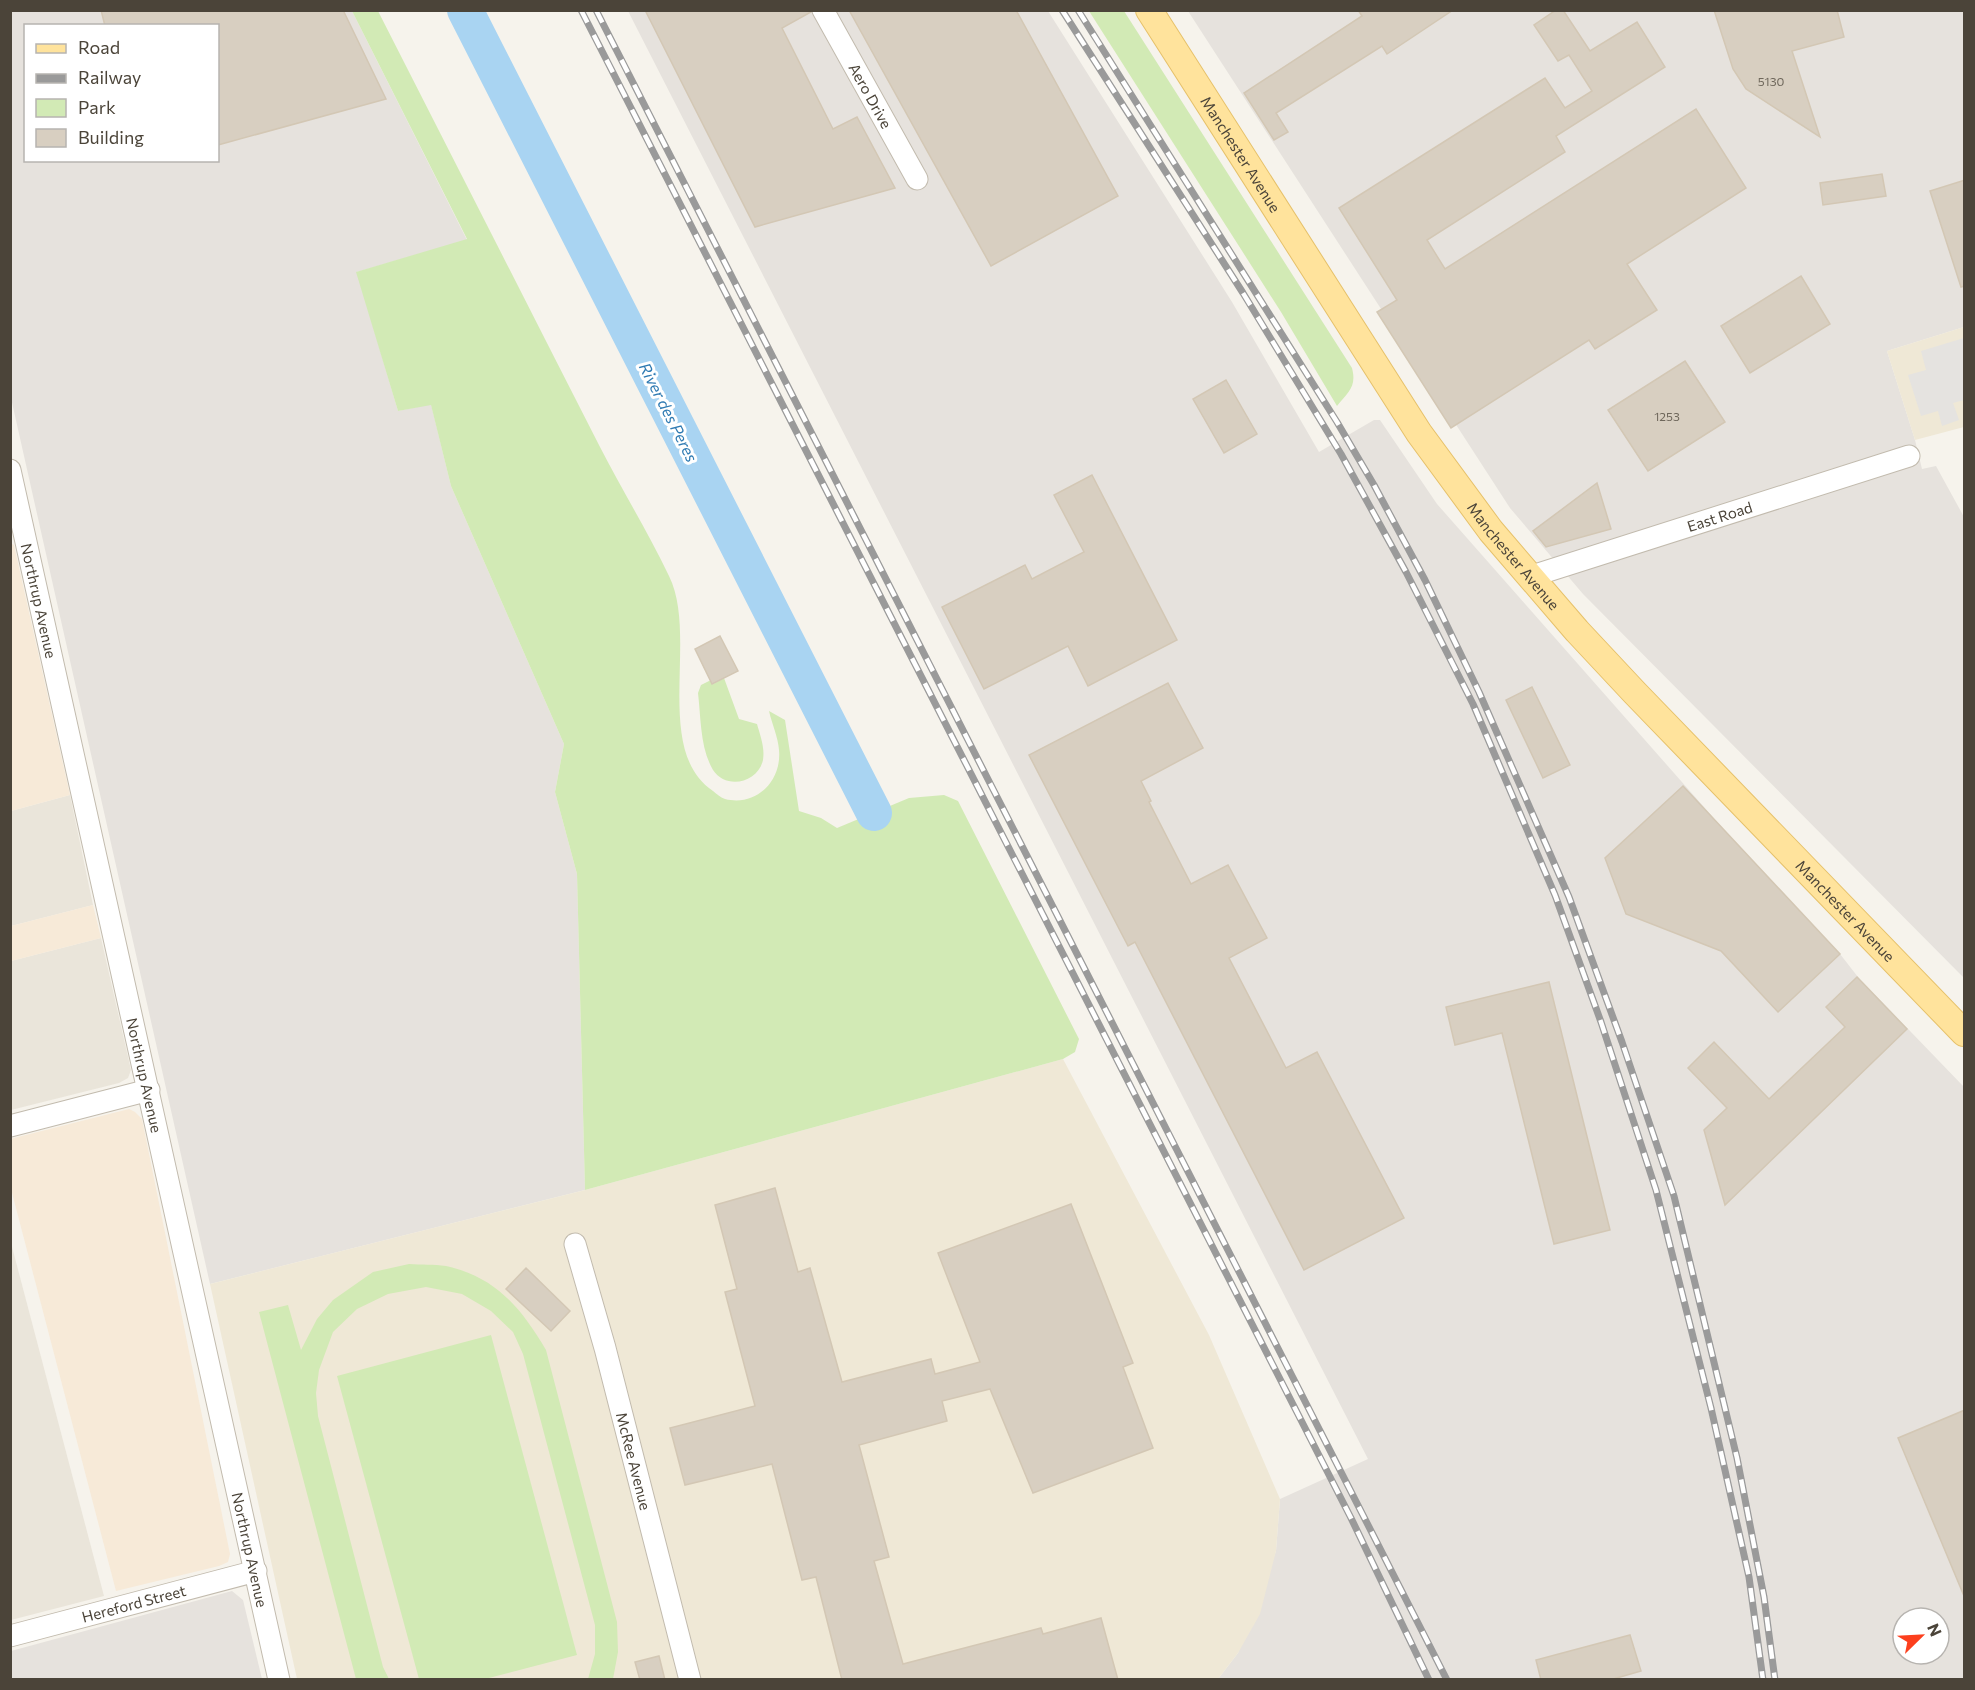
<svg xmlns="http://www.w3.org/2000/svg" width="1975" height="1690" font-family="Commissioner,sans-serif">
	<rect width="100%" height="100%" fill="#f6f3ec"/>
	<g fill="#eae5da">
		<path d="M70,795L93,905L11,926V811Z"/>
		<path d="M101,938L131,1070L128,1078L119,1083L11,1110V961Z"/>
		<path d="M11,1243L104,1596L11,1620H10Z"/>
	</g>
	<g fill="#f7ead8">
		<path d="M10,543L14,545L70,795L11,811Z"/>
		<path d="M93,905L101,938L11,961V926Z"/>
		<path d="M129,1109L135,1112L142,1119L230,1554L228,1562L219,1566L116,1591L11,1189L10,1139Z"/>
	</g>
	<g fill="#e6e2dd" fill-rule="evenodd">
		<path d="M10,11H352L467,240L357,272L398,411L431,404L451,486L564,744L555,792L577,874L585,1190L210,1284L11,398ZM26,26H218V160H26Z"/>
		<path d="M628,11H1048L1232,302L1319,452L1374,420H1380L1437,504L1807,924L1840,954L1858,977L1964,1087V1679H1218L1238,1653L1276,1551L1280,1499L1368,1459ZM1903,1618H1939V1654H1903Z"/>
		<path d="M1188,11H1964V327L1887,351L1915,440L1922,469L1936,466L1964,517V978L1583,594L1510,508Z"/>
		<path d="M232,1591L243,1600L262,1679H11V1651Z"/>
	</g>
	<g fill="#efe8d6">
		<path d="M1964,327V427L1915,440L1887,351Z"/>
		<path d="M1063,1059L1209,1335L1280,1499L1276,1551L1260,1614L1238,1653L1218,1679H297L210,1284L585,1190Z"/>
	</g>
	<g fill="#d2eab5">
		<path d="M352,11H378C452,156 526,302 600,447C622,490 648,532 669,576C699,636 652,750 713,791C717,794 721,798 725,799C756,807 782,781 779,750C778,737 772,724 769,711L785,720L799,811L821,818L837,828L909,798L944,795L958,801L1079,1039L1075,1052L1063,1059L585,1190L577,874L555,792L564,744L451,486L431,405L398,411L356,272L467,239Z"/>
		<path d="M1089,11H1124L1352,368C1357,387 1348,392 1337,406L1281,312Z"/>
		<path d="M724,678L739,719L757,724C760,735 765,747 763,760C758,783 726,790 713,770C700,748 701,718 698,693L701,685L711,680L713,684Z"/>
		<path d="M409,1264C421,1265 434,1264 446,1266C496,1277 521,1308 546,1350L617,1622L618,1652L613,1679H588L595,1654V1625L523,1354L513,1332L491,1311L462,1294L426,1287L388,1294L357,1309L333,1332L319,1370L316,1393L318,1416L383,1667L389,1679H356L259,1312L288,1305L301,1350L317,1319L333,1300L373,1272Z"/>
		<path d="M491,1335L577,1655L485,1679H419L337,1376Z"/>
	</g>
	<path fill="#e5e3e0" d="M1964,338V400L1953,403L1959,420L1942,426L1938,411L1921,416L1908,375L1926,370L1921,351Z"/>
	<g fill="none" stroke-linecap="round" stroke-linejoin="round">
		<path stroke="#a9d4f2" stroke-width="36" d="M465,10L874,813"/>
	</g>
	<g fill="#d8cfc1" stroke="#d3c7b4" stroke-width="1.5">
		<path d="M101,10H343L386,99L218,145V26H105Z"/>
		<path d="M645,10H810L811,12L782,28L833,129L857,117L895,188L755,227Z"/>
		<path d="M849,10H1016L1118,196L991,266Z"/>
		<path d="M1358,10H1453L1387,54L1382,46L1276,113L1288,132L1274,140L1244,93L1362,16Z"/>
		<path d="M1556,10H1563L1590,51L1637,22L1665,67L1556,136L1565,152L1427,240L1445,269L1696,109L1746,188L1627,264L1657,310L1595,349L1589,340L1451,428L1377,312L1397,300L1339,208L1545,78L1565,108L1592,91L1569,55L1558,61L1534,25Z"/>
		<path d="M1714,10H1837L1844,37L1792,51L1820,137L1746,89L1733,69Z"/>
		<path d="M1882,174L1886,196L1823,205L1820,183Z"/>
		<path d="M1965,180V286L1961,287L1930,191Z"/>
		<path d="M1801,276L1830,324L1750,373L1721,326Z"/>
		<path d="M1685,361L1725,422L1648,471L1608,410Z"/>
		<path d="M1226,380L1257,434L1224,453L1193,399Z"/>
		<path d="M1092,475L1177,640L1088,686L1068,646L984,689L942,607L1025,565L1032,579L1084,552L1054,495Z"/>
		<path d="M1597,483L1611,529L1546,547L1533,531Z"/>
		<path d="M720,636L738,671L712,684L695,649Z"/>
		<path d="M1168,683L1203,748L1141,781L1151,801L1149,802L1191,884L1228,865L1267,938L1229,958L1286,1068L1317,1052L1404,1218L1304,1270L1135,942L1128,946L1029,755Z"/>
		<path d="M1532,687L1570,765L1543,778L1506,700Z"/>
		<path d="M1683,786L1840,954L1778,1012L1721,951L1626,914L1605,858Z"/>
		<path d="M1857,977L1907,1029L1725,1205L1704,1130L1727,1108L1688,1068L1714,1042L1769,1099L1845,1027L1826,1007Z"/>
		<path d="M1549,982L1610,1230L1554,1244L1502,1033L1455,1045L1446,1007Z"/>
		<path d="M775,1188L798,1272L810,1268L842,1382L931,1359L935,1374L980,1362L938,1253L1071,1204L1133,1363L1123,1367L1153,1448L1033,1493L990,1389L942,1401L947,1421L859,1445L889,1557L874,1561L903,1664L1041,1628L1043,1634L1101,1618L1118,1680H842L816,1577L802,1580L772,1464L685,1485L670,1428L755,1406L725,1292L737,1289L715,1205Z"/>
		<path d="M526,1268L570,1311L551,1331L506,1289Z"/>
		<path d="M1965,1410V1596H1964L1898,1438Z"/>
		<path d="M1630,1635L1641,1671L1610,1680H1541L1536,1660Z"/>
		<path d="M659,1656L665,1680H640L635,1662Z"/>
	</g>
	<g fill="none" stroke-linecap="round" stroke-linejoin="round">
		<g stroke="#c2bbae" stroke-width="23">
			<g id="minor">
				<path id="s1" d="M823,10L917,179"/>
				<path id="s2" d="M10,470L279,1680"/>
				<path id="s3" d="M1529,577L1909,456"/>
				<path d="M10,1126L149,1090"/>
				<path id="s4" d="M575,1244L605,1348L690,1680"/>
				<path id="s5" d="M10,1636L256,1571"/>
			</g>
		</g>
		<g stroke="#e6c16a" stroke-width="28">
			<g id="major">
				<path id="s6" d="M1149,10L1419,433L1491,531L1577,631L1635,693L1964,1033"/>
			</g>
		</g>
		<use href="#minor" stroke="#fff" stroke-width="21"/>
		<use href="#major" stroke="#ffe39c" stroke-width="26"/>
		<g stroke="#9a9a9a" stroke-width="7">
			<g id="rail">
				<path d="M581,10L1351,1518L1429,1680"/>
				<path d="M596,10L1447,1680"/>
				<path d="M1062,10L1243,293L1341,454L1406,572L1473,704L1555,895L1601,1022L1656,1190L1711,1408L1749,1577L1763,1680"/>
				<path d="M1078,10L1337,422L1374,485L1425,580L1479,692L1569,897L1622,1042L1674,1196L1737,1458L1764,1597L1775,1680"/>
			</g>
		</g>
		<use href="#rail" stroke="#fff" stroke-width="4.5" stroke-dasharray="14" stroke-linecap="butt"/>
	</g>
	<g text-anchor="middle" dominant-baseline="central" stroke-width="6" stroke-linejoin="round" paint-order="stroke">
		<g font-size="12" fill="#6e675b">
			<text x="1771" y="81">5130</text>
			<text x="1667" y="416">1253</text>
		</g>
		<g font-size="15" fill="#4b4439" stroke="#fff">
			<text stroke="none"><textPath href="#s1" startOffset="98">Aero Drive</textPath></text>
			<text stroke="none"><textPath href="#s6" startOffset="171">Manchester Avenue</textPath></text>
			<text stroke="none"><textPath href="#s3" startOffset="200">East Road</textPath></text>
			<text stroke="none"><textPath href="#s6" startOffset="657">Manchester Avenue</textPath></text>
			<text stroke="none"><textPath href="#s2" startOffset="134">Northrup Avenue</textPath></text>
			<text stroke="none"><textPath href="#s6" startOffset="1143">Manchester Avenue</textPath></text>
			<text stroke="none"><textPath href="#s2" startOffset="620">Northrup Avenue</textPath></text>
			<text stroke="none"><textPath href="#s4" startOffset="225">McRee Avenue</textPath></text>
			<text stroke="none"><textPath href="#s2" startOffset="1106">Northrup Avenue</textPath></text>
			<text stroke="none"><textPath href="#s5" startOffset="128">Hereford Street</textPath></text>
		</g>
		<g font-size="16" font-style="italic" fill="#2e7ab2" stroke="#fff">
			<text transform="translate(669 412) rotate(63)">River des Peres</text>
		</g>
	</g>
	<rect width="1975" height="1690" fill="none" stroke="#4b4439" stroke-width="24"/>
	<rect x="24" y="24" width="195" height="138" fill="#ffffff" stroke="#b7b4b0" stroke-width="1.5"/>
	<rect x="36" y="44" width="30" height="9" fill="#ffe39c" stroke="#b7b4b0" stroke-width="1.5"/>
	<text x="78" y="54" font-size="18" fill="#4b4439">Road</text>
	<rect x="36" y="74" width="30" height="9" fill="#9a9a9a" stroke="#b7b4b0" stroke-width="1.5"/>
	<text x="78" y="84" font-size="18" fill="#4b4439">Railway</text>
	<rect x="36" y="99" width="30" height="18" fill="#d2eab5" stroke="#b7b4b0" stroke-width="1.5"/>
	<text x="78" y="114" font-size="18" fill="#4b4439">Park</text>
	<rect x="36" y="129" width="30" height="18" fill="#d8cfc1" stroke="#b7b4b0" stroke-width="1.5"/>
	<text x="78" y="144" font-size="18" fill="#4b4439">Building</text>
	<g transform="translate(1921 1636) rotate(66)"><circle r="28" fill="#ffffff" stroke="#b7b4b0" stroke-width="1.5"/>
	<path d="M0-4.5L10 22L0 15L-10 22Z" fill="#fc3f1d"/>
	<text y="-9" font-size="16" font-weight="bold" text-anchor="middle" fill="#4b4439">N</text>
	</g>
</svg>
